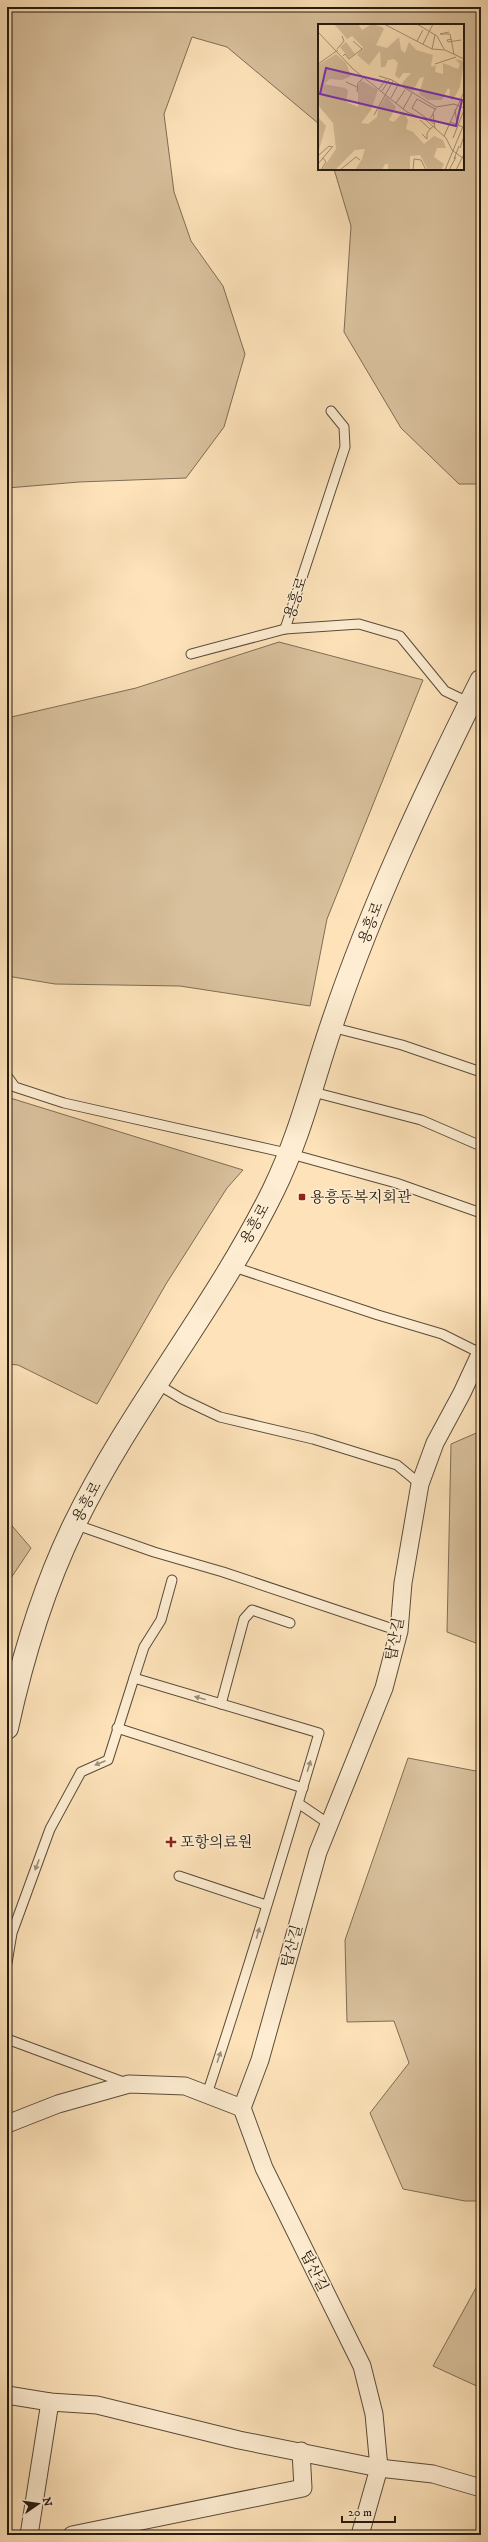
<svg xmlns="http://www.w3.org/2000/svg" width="488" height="2542" font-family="'IM FELL DW Pica','Noto Serif KR',serif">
	<rect width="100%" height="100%" fill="#fee3ba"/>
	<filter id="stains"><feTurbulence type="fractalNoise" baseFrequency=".005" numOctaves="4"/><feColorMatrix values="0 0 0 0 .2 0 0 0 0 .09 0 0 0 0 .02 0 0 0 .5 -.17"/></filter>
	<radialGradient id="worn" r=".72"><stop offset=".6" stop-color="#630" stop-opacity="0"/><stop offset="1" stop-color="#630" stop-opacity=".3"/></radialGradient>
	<g fill="#d9c19d" stroke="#7e6e56">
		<path d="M7,7H481V484H459L401,428L344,332L351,226L334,169H463V25H319V124L227,47L192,37L164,114L174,192L191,241L223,286L245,354L224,427L186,478L79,482L7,488Z"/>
		<path d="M279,642L423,680L327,919L310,1006L180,986L55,984L7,976V718L136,688Z"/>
		<path d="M7,1097L243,1170L227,1188L166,1284L97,1404L18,1365L7,1364Z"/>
		<path d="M481,1431V1645L447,1632L451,1444Z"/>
		<path d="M7,1520L31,1548L7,1584Z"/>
		<path d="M408,1758L481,1772V2201H465L403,2189L370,2113L409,2063L394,2021L347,2022L345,1940Z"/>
		<path d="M477,2286L481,2287V2388L433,2366Z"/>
	</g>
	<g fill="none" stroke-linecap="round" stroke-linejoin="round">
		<g stroke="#5a4c3a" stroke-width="11">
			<g id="service">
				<path d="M285,629L345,447L344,427L331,411"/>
				<path d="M191,654L285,629L359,624L400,636L445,691L470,703"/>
				<path d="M331,1027L402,1045L481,1072"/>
				<path d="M7,1076L15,1087L64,1103L291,1154L396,1183L481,1213"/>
				<path d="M313,1092L421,1120L481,1146"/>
				<path d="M231,1266L378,1315L442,1334L480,1353"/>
				<path d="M157,1384L182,1399L220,1417L313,1439L397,1465L420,1484"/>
				<path d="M74,1524L154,1552L223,1572L399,1631"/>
				<path d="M134,1678L144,1647L161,1620L172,1580"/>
				<path d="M221,1704L244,1619L252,1610L290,1623"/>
				<path d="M117,1728L303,1788"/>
				<path d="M298,1803L329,1824"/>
				<path d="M179,1876L266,1905"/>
				<path d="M7,1963L12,1933L50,1829L81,1772L108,1760L134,1678L319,1733C283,1854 247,1974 207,2094"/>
				<path d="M7,2039L126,2083"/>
			</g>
		</g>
		<g stroke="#5a4c3a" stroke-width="19">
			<g id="minor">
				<path d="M7,2124L58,2104L129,2084L185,2086L242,2108"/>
				<path d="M7,2395L50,2402L97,2405L239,2440L379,2468L433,2474L481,2488"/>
				<path d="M29,2535L50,2402"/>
				<path d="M72,2535L303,2488L301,2451"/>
				<path d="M360,2535L379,2468L374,2414L362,2366L264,2168L242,2108L260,2060L318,1852L384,1688L399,1631L403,1583L420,1484L435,1443L462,1393L481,1352"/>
			</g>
		</g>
		<g stroke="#5a4c3a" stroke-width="24">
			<path id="tertiary" d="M7,1728C22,1659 43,1589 74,1525C131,1408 216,1307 273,1191C300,1136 312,1083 331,1027C371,907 425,793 481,681"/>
		</g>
		<use href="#service" stroke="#feedd2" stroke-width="9"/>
		<use href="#minor" stroke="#feedd2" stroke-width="17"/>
		<use href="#tertiary" stroke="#feedd2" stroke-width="22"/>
	</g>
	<defs><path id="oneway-solid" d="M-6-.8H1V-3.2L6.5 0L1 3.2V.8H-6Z"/></defs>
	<g fill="#9c8e7a">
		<use href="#oneway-solid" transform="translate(200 1698) rotate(-164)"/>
		<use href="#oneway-solid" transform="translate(100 1763) rotate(157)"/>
		<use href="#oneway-solid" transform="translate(309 1766) rotate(-73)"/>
		<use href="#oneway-solid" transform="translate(37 1865) rotate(111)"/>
		<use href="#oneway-solid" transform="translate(258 1933) rotate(-74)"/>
		<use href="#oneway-solid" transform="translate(219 2057) rotate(-71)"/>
	</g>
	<g fill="#8f2418" stroke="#feedd2" stroke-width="1.5">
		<rect x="298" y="1193" width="8" height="8" rx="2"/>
		<path d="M169 1836h4v4h4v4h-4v4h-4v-4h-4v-4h4z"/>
	</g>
	<g text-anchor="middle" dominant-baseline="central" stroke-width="3" stroke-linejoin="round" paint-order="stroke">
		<g font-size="15" fill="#241a0f" stroke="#feedd2">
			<text transform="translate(296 598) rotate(-72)">용흥로</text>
			<text transform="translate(371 923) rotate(-69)">용흥로</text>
			<text transform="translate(255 1224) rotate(-61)">용흥로</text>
			<text transform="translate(87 1502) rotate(-61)">용흥로</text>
			<text transform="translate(395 1639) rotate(-79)">탑산길</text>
			<text transform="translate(292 1946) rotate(-75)">탑산길</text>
			<text transform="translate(314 2271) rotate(64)">탑산길</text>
		</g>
		<g font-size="15" fill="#241a0f" stroke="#feedd2" text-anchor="start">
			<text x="310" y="1197">용흥동복지회관</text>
			<text x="180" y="1842">포항의료원</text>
		</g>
	</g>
	<g transform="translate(318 24)">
		<rect width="146" height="146" fill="#fee3ba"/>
		<path d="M16,0H40L44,6L54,0L64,3L66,5L58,21L69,24L81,13L83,26L87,29L91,18L98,26L115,31L113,41L114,43L118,41L117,48L125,50V39L140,45L142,40L137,35L146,37L142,63L136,74L134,76L131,73L132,66L130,64L124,76H110L101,70L106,53L102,54L95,67L85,64L84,59L93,49H85L81,55L77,51L80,39L76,35L70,36L67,43H63L62,27L51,41L39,31L45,23L34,12L29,15ZM28,18L37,30L31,34L22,23ZM18,30L28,39L33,52L24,56L12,55L6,60L27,64L30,66L28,78L40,83V63L43,56L60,66L53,86L43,99L50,100L59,93L60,86L68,72L78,83L71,96L76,98L85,88L90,96L88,105L95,108L106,120L116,112L125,116L128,124H119L116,133L126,140L123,146H110L102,131L92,132V146H70V140H67L64,146H37L44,135L47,125L37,126L17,146H4L18,125L15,99L0,81V41ZM0,93L8,102L0,129Z" fill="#d9c19d"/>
		<path fill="none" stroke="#a79376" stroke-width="1" d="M66,0L114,25L127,26L146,35M99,0L119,12L126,25M0,8L35,45L89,88L108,96L128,114L134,126L146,135M131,8L122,10H132L136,30M134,15L129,16L130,18L143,16M99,17L105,6M105,20L115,0M19,25L26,17L24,12M114,25L117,11M25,32L27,30L31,35L44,25L35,17M0,40L20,26M117,40L138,33M61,52L74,56L118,83L136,80L146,84M28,58L39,63M61,65L68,55M64,67L71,56M39,68L40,59L45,54M73,74L80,61M78,79L87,66M85,85L94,69M137,85L139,100M115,90L111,96L116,100M56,91L75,57M102,96L112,105M111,96L94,84L99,75L117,85M132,98L145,103M117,104L115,89L118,84M104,110L109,115V109L115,102M126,112L146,68M135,114L146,86M142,124L146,112M0,132L11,122L14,123M136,135L141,122M0,140L15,122M3,146L8,138L5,134M22,146L38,133L42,136M95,146L96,135L103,136L108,146M127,146L146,100M131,146L138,133M138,146L146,130"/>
		<path fill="#7b2cbf" fill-opacity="0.15" stroke="#7b2cbf" stroke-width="2" d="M8,44L144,76L138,102L2,70Z"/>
		<rect width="146" height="146" fill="none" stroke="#241a0f" stroke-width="2"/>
	</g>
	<rect width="488" height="2542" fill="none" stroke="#fee3ba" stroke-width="24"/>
	<rect x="8" y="8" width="472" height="2526" fill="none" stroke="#241a0f" stroke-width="2"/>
	<rect x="12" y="12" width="464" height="2518" fill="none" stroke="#241a0f"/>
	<g transform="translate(38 2504) rotate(77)" stroke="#feedd2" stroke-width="3" paint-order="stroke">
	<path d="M0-3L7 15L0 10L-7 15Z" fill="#241a0f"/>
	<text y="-6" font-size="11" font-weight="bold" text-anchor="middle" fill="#241a0f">N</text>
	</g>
	<path d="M342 2516v6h53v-6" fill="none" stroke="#241a0f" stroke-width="2"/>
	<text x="348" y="2516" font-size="12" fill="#241a0f" stroke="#feedd2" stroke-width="3" paint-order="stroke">20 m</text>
	<rect width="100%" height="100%" filter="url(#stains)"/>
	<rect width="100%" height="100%" fill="url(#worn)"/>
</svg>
